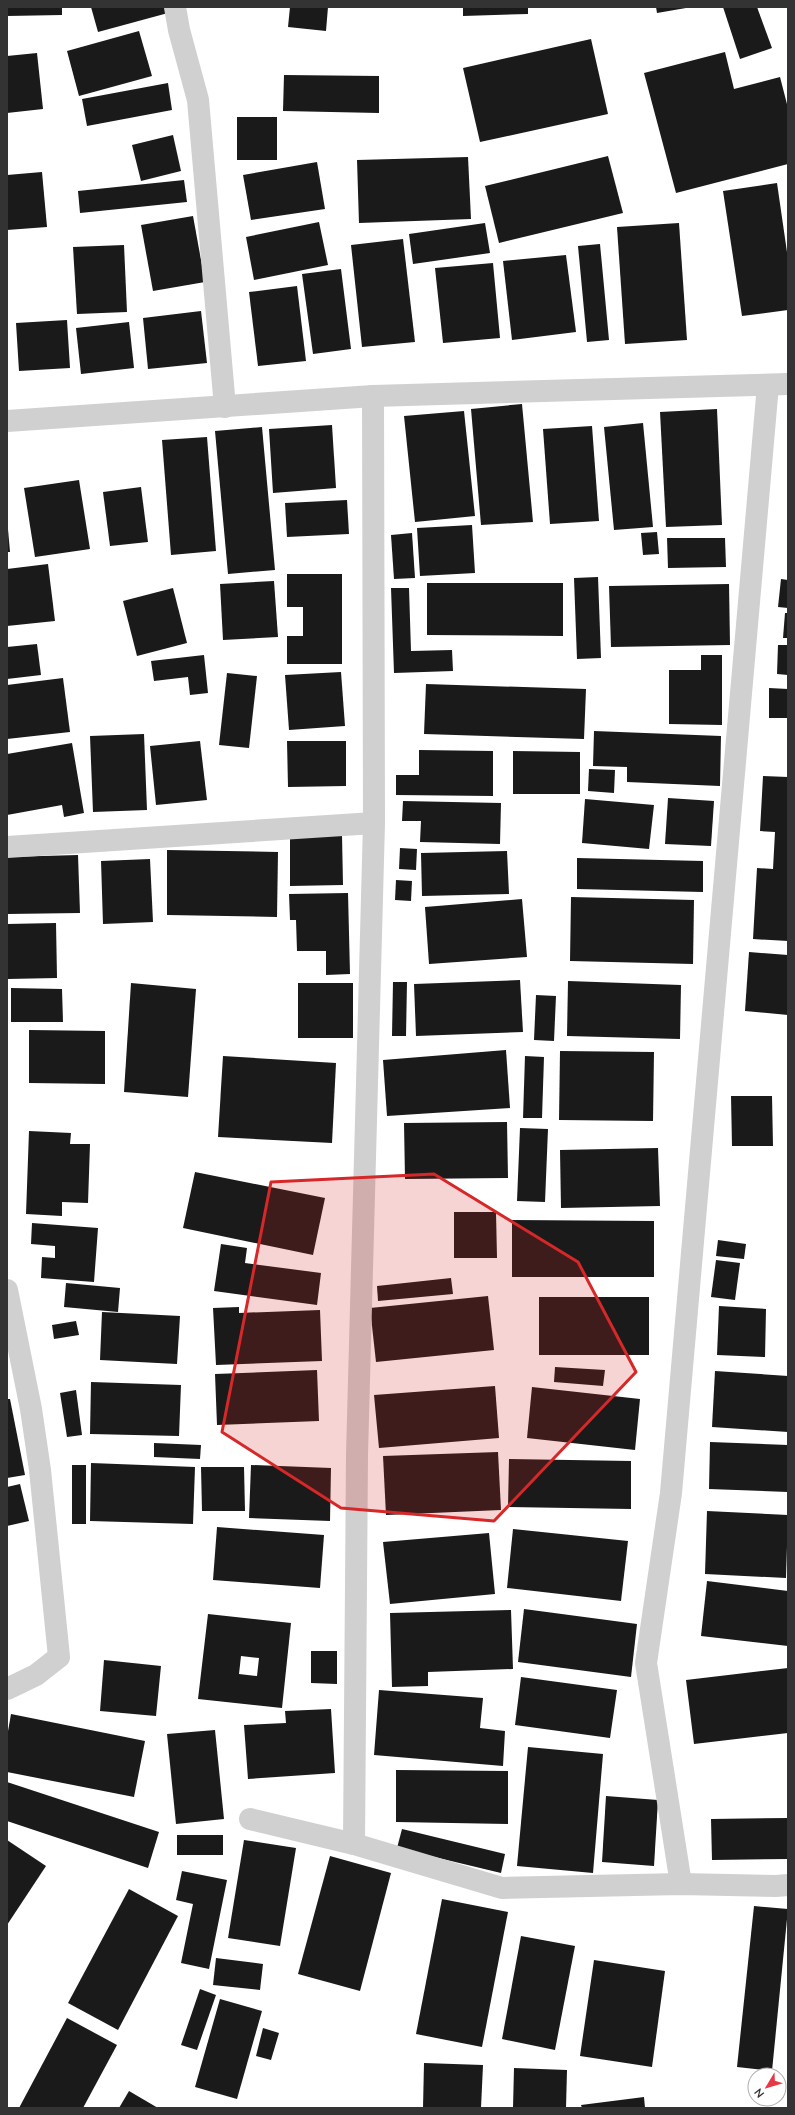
<svg xmlns="http://www.w3.org/2000/svg" width="795" height="2115" font-family="'Nunito Sans',sans-serif">
	<rect width="100%" height="100%" fill="#fff"/>
	<g fill="#1a1a1a" fill-rule="evenodd">
		<path d="M7,7H62V15L7,16Z"/>
		<path d="M91,7H166L168,13L98,32Z"/>
		<path d="M290,7H328L326,31L288,27Z"/>
		<path d="M463,7H528V14L463,16Z"/>
		<path d="M656,7H686V8L657,13Z"/>
		<path d="M723,7H757L772,48L740,59Z"/>
		<path d="M139,31L152,76L79,96L67,51Z"/>
		<path d="M591,39L608,114L480,142L463,68Z"/>
		<path d="M725,52L734,89L780,77L788,108V164L676,193L644,73Z"/>
		<path d="M37,53L43,109L7,113V56Z"/>
		<path d="M284,75L379,76V113L283,111Z"/>
		<path d="M168,83L172,110L87,126L82,99Z"/>
		<rect x="237" y="117" width="40" height="43"/>
		<path d="M173,135L181,171L141,181L132,145Z"/>
		<path d="M608,156L623,213L499,243L485,186Z"/>
		<path d="M468,157L471,219L359,223L357,160Z"/>
		<path d="M317,162L325,209L251,220L243,175Z"/>
		<path d="M42,172L47,227L7,230V175Z"/>
		<path d="M184,180L187,202L80,213L78,191Z"/>
		<path d="M777,183L788,259V310L742,316L723,191Z"/>
		<path d="M193,216L205,282L153,291L141,225Z"/>
		<path d="M319,222L328,265L254,280L246,237Z"/>
		<path d="M485,223L490,253L413,264L409,234Z"/>
		<path d="M679,223L687,340L625,344L617,227Z"/>
		<path d="M403,239L415,342L362,347L351,245Z"/>
		<path d="M600,244L609,340L587,342L578,246Z"/>
		<path d="M124,245L127,312L77,314L73,247Z"/>
		<path d="M566,255L576,332L512,340L503,261Z"/>
		<path d="M493,263L500,338L443,343L435,268Z"/>
		<path d="M341,269L351,349L313,354L302,274Z"/>
		<path d="M297,286L306,361L258,366L249,292Z"/>
		<path d="M201,311L207,363L148,369L143,318Z"/>
		<path d="M67,320L70,368L19,371L16,323Z"/>
		<path d="M129,322L134,368L81,374L76,328Z"/>
		<path d="M522,404L533,522L481,525L471,409Z"/>
		<path d="M717,409L722,525L666,527L660,412Z"/>
		<path d="M464,411L475,516L415,522L404,416Z"/>
		<path d="M643,423L653,527L614,530L604,427Z"/>
		<path d="M332,425L336,488L273,493L269,429Z"/>
		<path d="M592,426L599,521L550,524L543,429Z"/>
		<path d="M262,427L275,570L228,574L215,431Z"/>
		<path d="M207,437L216,551L171,555L162,440Z"/>
		<path d="M79,480L90,549L35,557L24,488Z"/>
		<path d="M141,487L148,542L110,546L103,492Z"/>
		<path d="M347,500L349,534L287,537L285,503Z"/>
		<path d="M7,518L10,552H7Z"/>
		<path d="M472,525L475,573L420,576L417,528Z"/>
		<path d="M657,532L659,554L643,555L641,533Z"/>
		<path d="M412,533L415,578L394,579L391,535Z"/>
		<path d="M667,538H725L726,567L668,568Z"/>
		<path d="M48,564L55,621L7,626V569Z"/>
		<path d="M287,574H342V664H287V636H303V607H287Z"/>
		<path d="M598,577L601,658L577,659L574,578Z"/>
		<path d="M781,579L788,580V608L778,607Z"/>
		<path d="M274,581L278,637L223,640L220,584Z"/>
		<path d="M427,583H563V636L427,635Z"/>
		<path d="M729,584L730,645L611,647L609,586Z"/>
		<path d="M173,588L187,643L137,656L123,601Z"/>
		<path d="M391,588H409L411,651L452,650L453,671L394,673Z"/>
		<path d="M785,613H788V638H783Z"/>
		<path d="M37,644L41,675L7,679V647Z"/>
		<path d="M778,645H788V675L777,674Z"/>
		<path d="M204,655L208,693L190,695L188,677L154,681L151,661Z"/>
		<path d="M701,655H722V725L669,724V670H701Z"/>
		<path d="M341,672L345,726L289,730L285,675Z"/>
		<path d="M227,673L257,676L249,748L219,745Z"/>
		<path d="M63,678L70,732L7,739V685Z"/>
		<path d="M426,684L586,689L584,739L424,734Z"/>
		<path d="M769,688L788,689V718H769Z"/>
		<path d="M594,731L721,736L720,786L627,782V767L593,766Z"/>
		<path d="M144,734L147,810L93,812L90,736Z"/>
		<path d="M200,741L207,800L156,805L150,746Z"/>
		<path d="M287,741H346V786L288,787Z"/>
		<path d="M72,743L84,813L64,817L62,805L7,815V754Z"/>
		<path d="M419,750L493,751V796L396,795V775H419Z"/>
		<path d="M513,751L580,752V794H513Z"/>
		<path d="M589,769L615,770L614,793L588,791Z"/>
		<path d="M763,776L788,777V941L753,939L757,868L773,869L775,832L760,831Z"/>
		<path d="M668,798L714,801L711,846L665,844Z"/>
		<path d="M585,799L654,805L649,849L582,843Z"/>
		<path d="M403,801L501,803L500,844L420,842L421,821H402Z"/>
		<path d="M290,835H342L343,885L290,886Z"/>
		<path d="M400,848L417,849L416,870L399,869Z"/>
		<path d="M167,850L278,852L277,917L167,915Z"/>
		<path d="M507,851L509,894L422,896L421,853Z"/>
		<path d="M78,855L80,913L7,914V857Z"/>
		<path d="M577,858L703,861V892L577,889Z"/>
		<path d="M150,859L153,922L103,924L101,861Z"/>
		<path d="M396,880L412,881L411,901L395,900Z"/>
		<path d="M348,893L350,974L326,975V951H297L296,920H290L289,894Z"/>
		<path d="M571,897L694,900L693,964L570,961Z"/>
		<path d="M522,899L527,957L429,964L425,907Z"/>
		<path d="M56,923L57,978L7,979V924Z"/>
		<path d="M749,952L788,955V1015L745,1011Z"/>
		<path d="M520,980L523,1032L416,1036L414,984Z"/>
		<path d="M568,981L681,985L680,1039L567,1036Z"/>
		<path d="M393,982H407L406,1036H392Z"/>
		<path d="M131,983L196,989L188,1097L124,1092Z"/>
		<rect x="298" y="983" width="55" height="55"/>
		<path d="M11,988L62,989L63,1022H11Z"/>
		<path d="M536,995L556,996L554,1041L534,1040Z"/>
		<path d="M29,1030L105,1031V1084L29,1083Z"/>
		<path d="M506,1050L510,1108L387,1116L383,1060Z"/>
		<path d="M560,1051L654,1052L653,1121L559,1120Z"/>
		<path d="M223,1056L336,1063L332,1143L218,1137Z"/>
		<path d="M525,1056L544,1057L542,1118H523Z"/>
		<path d="M731,1096H772L773,1146H732Z"/>
		<path d="M507,1122L508,1178L405,1179L404,1123Z"/>
		<path d="M520,1128L548,1129L545,1202L517,1201Z"/>
		<path d="M29,1131L71,1133L70,1144H90L88,1203L62,1202V1216L26,1214Z"/>
		<path d="M658,1148L660,1206L561,1208L560,1150Z"/>
		<path d="M195,1172L325,1198L313,1255L183,1228Z"/>
		<path d="M454,1212H496L497,1258H454Z"/>
		<path d="M512,1220L654,1221V1277H512Z"/>
		<path d="M32,1223L98,1228L94,1282L41,1278L42,1257L55,1258V1246L31,1244Z"/>
		<path d="M718,1240L746,1244L744,1259L716,1256Z"/>
		<path d="M221,1244L247,1248L245,1263L321,1273L317,1305L214,1291Z"/>
		<path d="M716,1260L740,1263L735,1300L711,1297Z"/>
		<path d="M451,1278L453,1294L378,1301L377,1286Z"/>
		<path d="M66,1283L120,1288L118,1312L64,1307Z"/>
		<path d="M488,1296L494,1350L376,1362L370,1308Z"/>
		<rect x="539" y="1297" width="110" height="58"/>
		<path d="M719,1306L766,1309L765,1357L717,1355Z"/>
		<path d="M239,1307V1313L320,1310L322,1361L216,1365L213,1308Z"/>
		<path d="M102,1312L180,1316L177,1364L100,1360Z"/>
		<path d="M76,1321L79,1335L54,1339L52,1325Z"/>
		<path d="M555,1367L605,1370L603,1386L554,1382Z"/>
		<path d="M317,1370L319,1421L217,1425L215,1374Z"/>
		<path d="M715,1371L788,1376V1432L712,1427Z"/>
		<path d="M91,1382L181,1385L179,1436L90,1434Z"/>
		<path d="M495,1386L499,1438L379,1448L374,1395Z"/>
		<path d="M532,1387L640,1399L635,1450L527,1438Z"/>
		<path d="M76,1390L82,1435L67,1437L60,1393Z"/>
		<path d="M7,1399H10L25,1475L7,1478Z"/>
		<path d="M710,1442L788,1445V1492L709,1489Z"/>
		<path d="M154,1443L201,1445L200,1459L154,1457Z"/>
		<path d="M498,1452L501,1510L386,1515L383,1456Z"/>
		<path d="M509,1459L631,1461V1509L508,1507Z"/>
		<path d="M91,1463L195,1467L193,1524L90,1521Z"/>
		<rect x="72" y="1465" width="14" height="59"/>
		<path d="M251,1465L331,1468L330,1521L249,1518Z"/>
		<path d="M201,1467H244L245,1511H202Z"/>
		<path d="M20,1484L29,1521L7,1526V1487Z"/>
		<path d="M707,1511L788,1515L786,1578L705,1574Z"/>
		<path d="M217,1527L324,1535L320,1588L213,1580Z"/>
		<path d="M513,1529L628,1541L621,1601L507,1588Z"/>
		<path d="M489,1533L495,1594L390,1604L383,1542Z"/>
		<path d="M707,1581L788,1591V1646L701,1636Z"/>
		<path d="M524,1609L637,1624L631,1677L518,1662Z"/>
		<path d="M511,1610L513,1669L428,1672V1686L392,1687L390,1613Z"/>
		<path d="M208,1614L291,1623L282,1708L198,1699ZM241,1656L259,1658L257,1676L239,1674Z"/>
		<path d="M311,1651H337V1684L311,1683Z"/>
		<path d="M104,1660L161,1666L156,1716L100,1711Z"/>
		<path d="M788,1668V1733L694,1744L686,1680Z"/>
		<path d="M521,1677L617,1690L610,1738L515,1725Z"/>
		<path d="M379,1690L483,1698L480,1728L505,1731L503,1766L374,1755Z"/>
		<path d="M331,1709L335,1773L248,1779L244,1725L286,1723L285,1711Z"/>
		<path d="M11,1714L145,1741L134,1797L7,1772V1737Z"/>
		<path d="M215,1730L224,1819L176,1824L167,1734Z"/>
		<path d="M528,1747L603,1754L593,1873L517,1866Z"/>
		<path d="M396,1770L508,1771V1824L396,1822Z"/>
		<path d="M7,1782L159,1832L148,1868L7,1821Z"/>
		<path d="M606,1796L658,1800L654,1866L602,1862Z"/>
		<path d="M788,1818V1859L712,1860L711,1819Z"/>
		<path d="M402,1829L505,1854L501,1873L397,1848Z"/>
		<rect x="177" y="1835" width="46" height="20"/>
		<path d="M7,1840L46,1866L7,1925Z"/>
		<path d="M244,1840L296,1848L280,1946L228,1938Z"/>
		<path d="M330,1856L391,1873L360,1991L298,1974Z"/>
		<path d="M182,1871L227,1880L209,1969L181,1963L193,1904L176,1900Z"/>
		<path d="M129,1889L178,1916L118,2030L68,2003Z"/>
		<path d="M442,1899L508,1912L482,2047L416,2034Z"/>
		<path d="M754,1906L788,1909L772,2071L737,2067Z"/>
		<path d="M521,1936L575,1946L555,2050L502,2039Z"/>
		<path d="M216,1958L263,1964L260,1990L213,1985Z"/>
		<path d="M594,1960L665,1971L652,2067L580,2056Z"/>
		<path d="M200,1989L216,1995L197,2050L181,2045Z"/>
		<path d="M220,1999L262,2011L237,2099L195,2087Z"/>
		<path d="M67,2018L117,2045L83,2108H19Z"/>
		<path d="M263,2028L279,2033L271,2060L256,2056Z"/>
		<path d="M424,2063L483,2065L481,2108H423Z"/>
		<path d="M514,2068L567,2070L566,2108H513Z"/>
		<path d="M129,2091L158,2108H119Z"/>
		<path d="M644,2097L645,2108H582L581,2105Z"/>
	</g>
	<g fill="none" stroke-linecap="round" stroke-linejoin="round">
		<g stroke="#d0d0d0" stroke-width="22">
			<path d="M175,7L179,30L198,100L225,407"/>
			<path d="M7,421L373,396L788,384"/>
			<path d="M7,847L374,823"/>
			<path d="M7,1290L31,1409L40,1470L59,1657L36,1675L7,1689"/>
			<path d="M250,1819L354,1844L502,1888L681,1884L776,1886L788,1885"/>
			<path d="M354,1844L357,1455L374,823L373,396"/>
			<path d="M681,1884L646,1663L671,1493L768,385"/>
		</g>
	</g>
	<path fill="#d62828" fill-opacity="0.2" stroke="#d62828" stroke-width="3" stroke-linejoin="round" d="M434,1174L578,1262L636,1372L494,1521L341,1508L222,1432L271,1182Z"/>
	<rect width="795" height="2115" fill="none" stroke="#333333" stroke-width="16"/>
	<g transform="translate(767 2087) rotate(232)"><circle r="19" fill="#ffffff" stroke="#adadad"/>
	<path d="M0-3L7 15L0 10L-7 15Z" fill="#e63946"/>
	<text y="-6" font-size="11" font-weight="bold" text-anchor="middle" fill="#333333">N</text>
	</g>
</svg>
